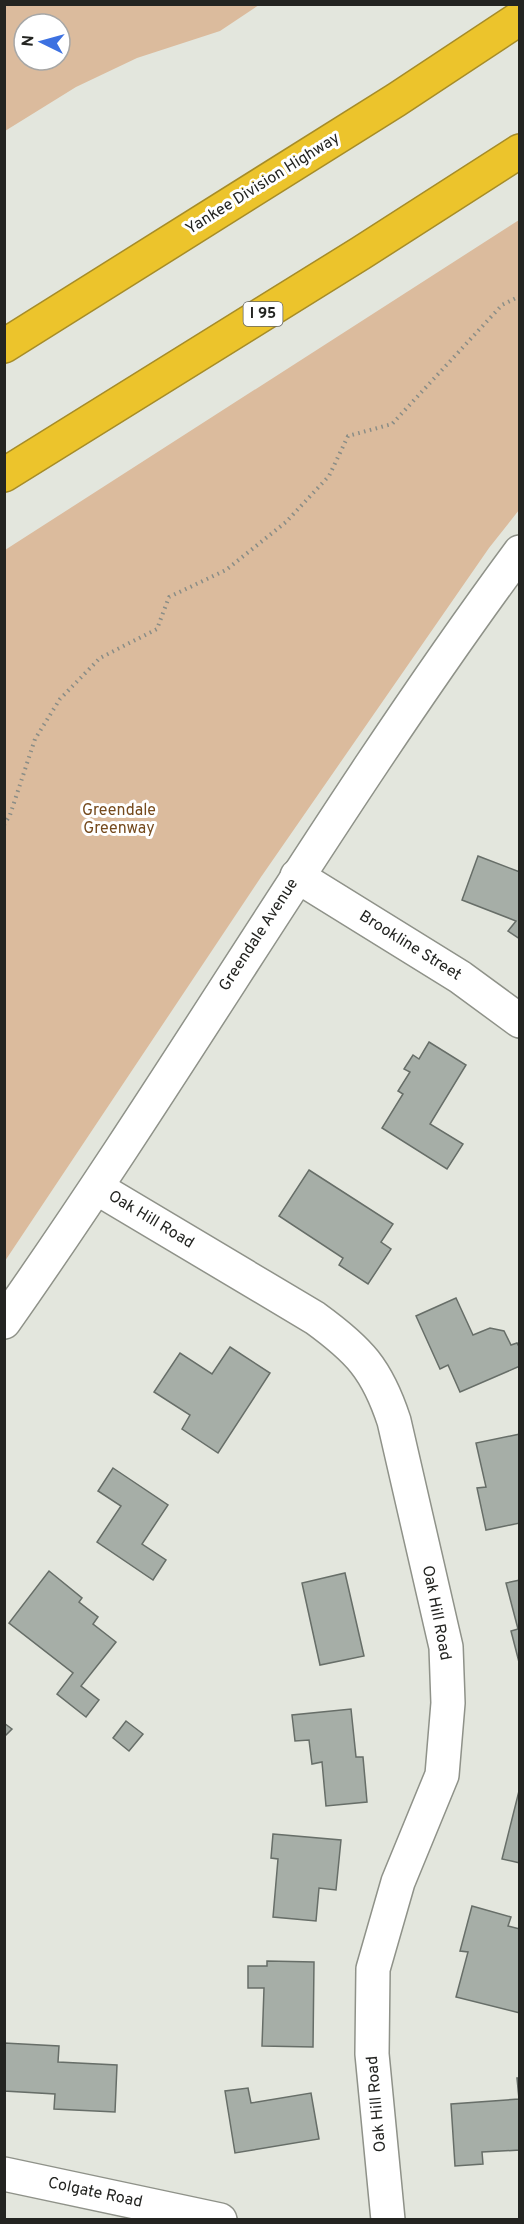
<svg xmlns="http://www.w3.org/2000/svg" width="524" height="2224" font-family="Overpass,sans-serif">
	<rect width="100%" height="100%" fill="#e3e6dd"/>
	<g fill="#dbbb9d" fill-rule="evenodd">
		<path d="M5,4H259V5L220,31L137,58L76,87L5,131ZM24,24H60V60H24Z"/>
		<path d="M519,220V510L489,548L261,877L5,1261V550Z"/>
	</g>
	<g fill="#a6aea7" stroke="#676e68" stroke-width="1.5">
		<path d="M478,856L520,872V939L508,931L516,921L462,900Z"/>
		<path d="M429,1042L466,1065L430,1124L463,1144L447,1169L382,1128L403,1094L398,1091L410,1072L404,1069L413,1055L419,1059Z"/>
		<path d="M309,1170L393,1224L381,1242L391,1249L368,1284L339,1265L343,1258L279,1216Z"/>
		<path d="M456,1298L473,1335L490,1328L504,1331L511,1345L517,1343L520,1348V1366L460,1392L448,1365L440,1369L416,1316Z"/>
		<path d="M230,1347L270,1373L218,1453L182,1429L190,1415L154,1392L180,1353L212,1374Z"/>
		<path d="M520,1434V1523L486,1530L477,1488L486,1487L476,1443Z"/>
		<path d="M113,1468L168,1505L142,1544L166,1560L153,1580L97,1542L121,1506L98,1491Z"/>
		<path d="M49,1571L82,1598L79,1602L98,1617L93,1624L116,1642L81,1686L99,1700L86,1717L57,1694L73,1673L9,1623Z"/>
		<path d="M345,1573L364,1656L320,1665L302,1583Z"/>
		<path d="M520,1580V1666L511,1631L518,1629L506,1583Z"/>
		<path d="M351,1709L356,1757H363L367,1802L326,1806L322,1762L312,1764L309,1740L295,1741L292,1715Z"/>
		<path d="M126,1721L143,1734L129,1751L113,1738Z"/>
		<path d="M4,1723L12,1729L4,1737Z"/>
		<path d="M520,1787V1863L502,1859Z"/>
		<path d="M273,1834L341,1840L336,1890L319,1888L316,1921L273,1917L278,1859L271,1858Z"/>
		<path d="M472,1906L511,1917L508,1926L520,1929V2013L456,1997L468,1952L460,1951Z"/>
		<path d="M267,1961L314,1962L313,2047L262,2046L264,1988H248V1966H267Z"/>
		<path d="M4,2043L59,2046L58,2062L117,2065L115,2112L54,2109L55,2094L4,2091Z"/>
		<path d="M517,2078H520V2150L482,2152L483,2164L455,2166L451,2104L519,2099Z"/>
		<path d="M248,2088L251,2103L311,2093L319,2139L235,2153L225,2091Z"/>
	</g>
	<g fill="none" stroke-linecap="round" stroke-linejoin="round">
		<g stroke="#8f9289" stroke-width="36">
			<g id="street">
				<path d="M97,1188L315,1318C359,1350 377,1369 394,1421L446,1647L448,1703L442,1775L398,1882L373,1969L372,2054L388,2220"/>
				<path d="M4,2174L220,2220"/>
			</g>
		</g>
		<g stroke="#8f9289" stroke-width="36">
			<g id="secondary">
				<path d="M297,876L460,977L520,1021"/>
				<path d="M4,1322C182,1069 336,801 520,552"/>
			</g>
		</g>
		<g stroke="#a68c28" stroke-width="36">
			<g id="highway">
				<path d="M4,346L396,100L520,18"/>
				<path d="M4,475L361,253L520,151"/>
			</g>
		</g>
		<path stroke="#8a8d86" stroke-width="4" stroke-dasharray="1.5 4.5" stroke-linecap="butt" d="M4,825L10,815L35,739L60,699L100,658L157,629L169,597L226,570L286,522L329,476L348,436L392,424L502,305L520,296"/>
		<use href="#street" stroke="#fff" stroke-width="33"/>
		<use href="#secondary" stroke="#fff" stroke-width="33"/>
		<use href="#highway" stroke="#ecc42c" stroke-width="33"/>
	</g>
	<g text-anchor="middle" dominant-baseline="central" stroke-width="6" stroke-linejoin="round" paint-order="stroke">
		<rect fill="#fff" stroke="#656664" stroke-width="1.5" x="243.5" y="302" width="39" height="24" rx="4.5"/>
		<g font-size="15" font-weight="bold" fill="#232421">
			<text x="263" y="314">I 95</text>
		</g>
		<g font-size="16" fill="#232421" stroke="#fff">
			<text transform="translate(263 184) rotate(-32)">Yankee Division Highway</text>
			<text transform="translate(259 935) rotate(-57)">Greendale Avenue</text>
			<text transform="translate(410 946) rotate(32)">Brookline Street</text>
			<text transform="translate(151 1220) rotate(31)">Oak Hill Road</text>
			<text transform="translate(436 1613) rotate(79)">Oak Hill Road</text>
			<text transform="translate(377 2104) rotate(-95)">Oak Hill Road</text>
			<text transform="translate(95 2193) rotate(12)">Colgate Road</text>
		</g>
		<g font-size="16" fill="#754a1d" stroke="#fff">
			<text x="119" y="811">Greendale<tspan x="119" dy="18">Greenway</tspan></text>
		</g>
	</g>
	<rect width="524" height="2224" fill="none" stroke="#232421" stroke-width="12"/>
	<g transform="translate(42 42) rotate(275)"><circle r="28" fill="#ffffff" stroke="#a7a7a6" stroke-width="1.5"/>
	<path d="M0-4.5L10 22L0 15L-10 22Z" fill="#3d71e1"/>
	<text y="-9" font-size="16" font-weight="bold" text-anchor="middle" fill="#232421">N</text>
	</g>
</svg>
